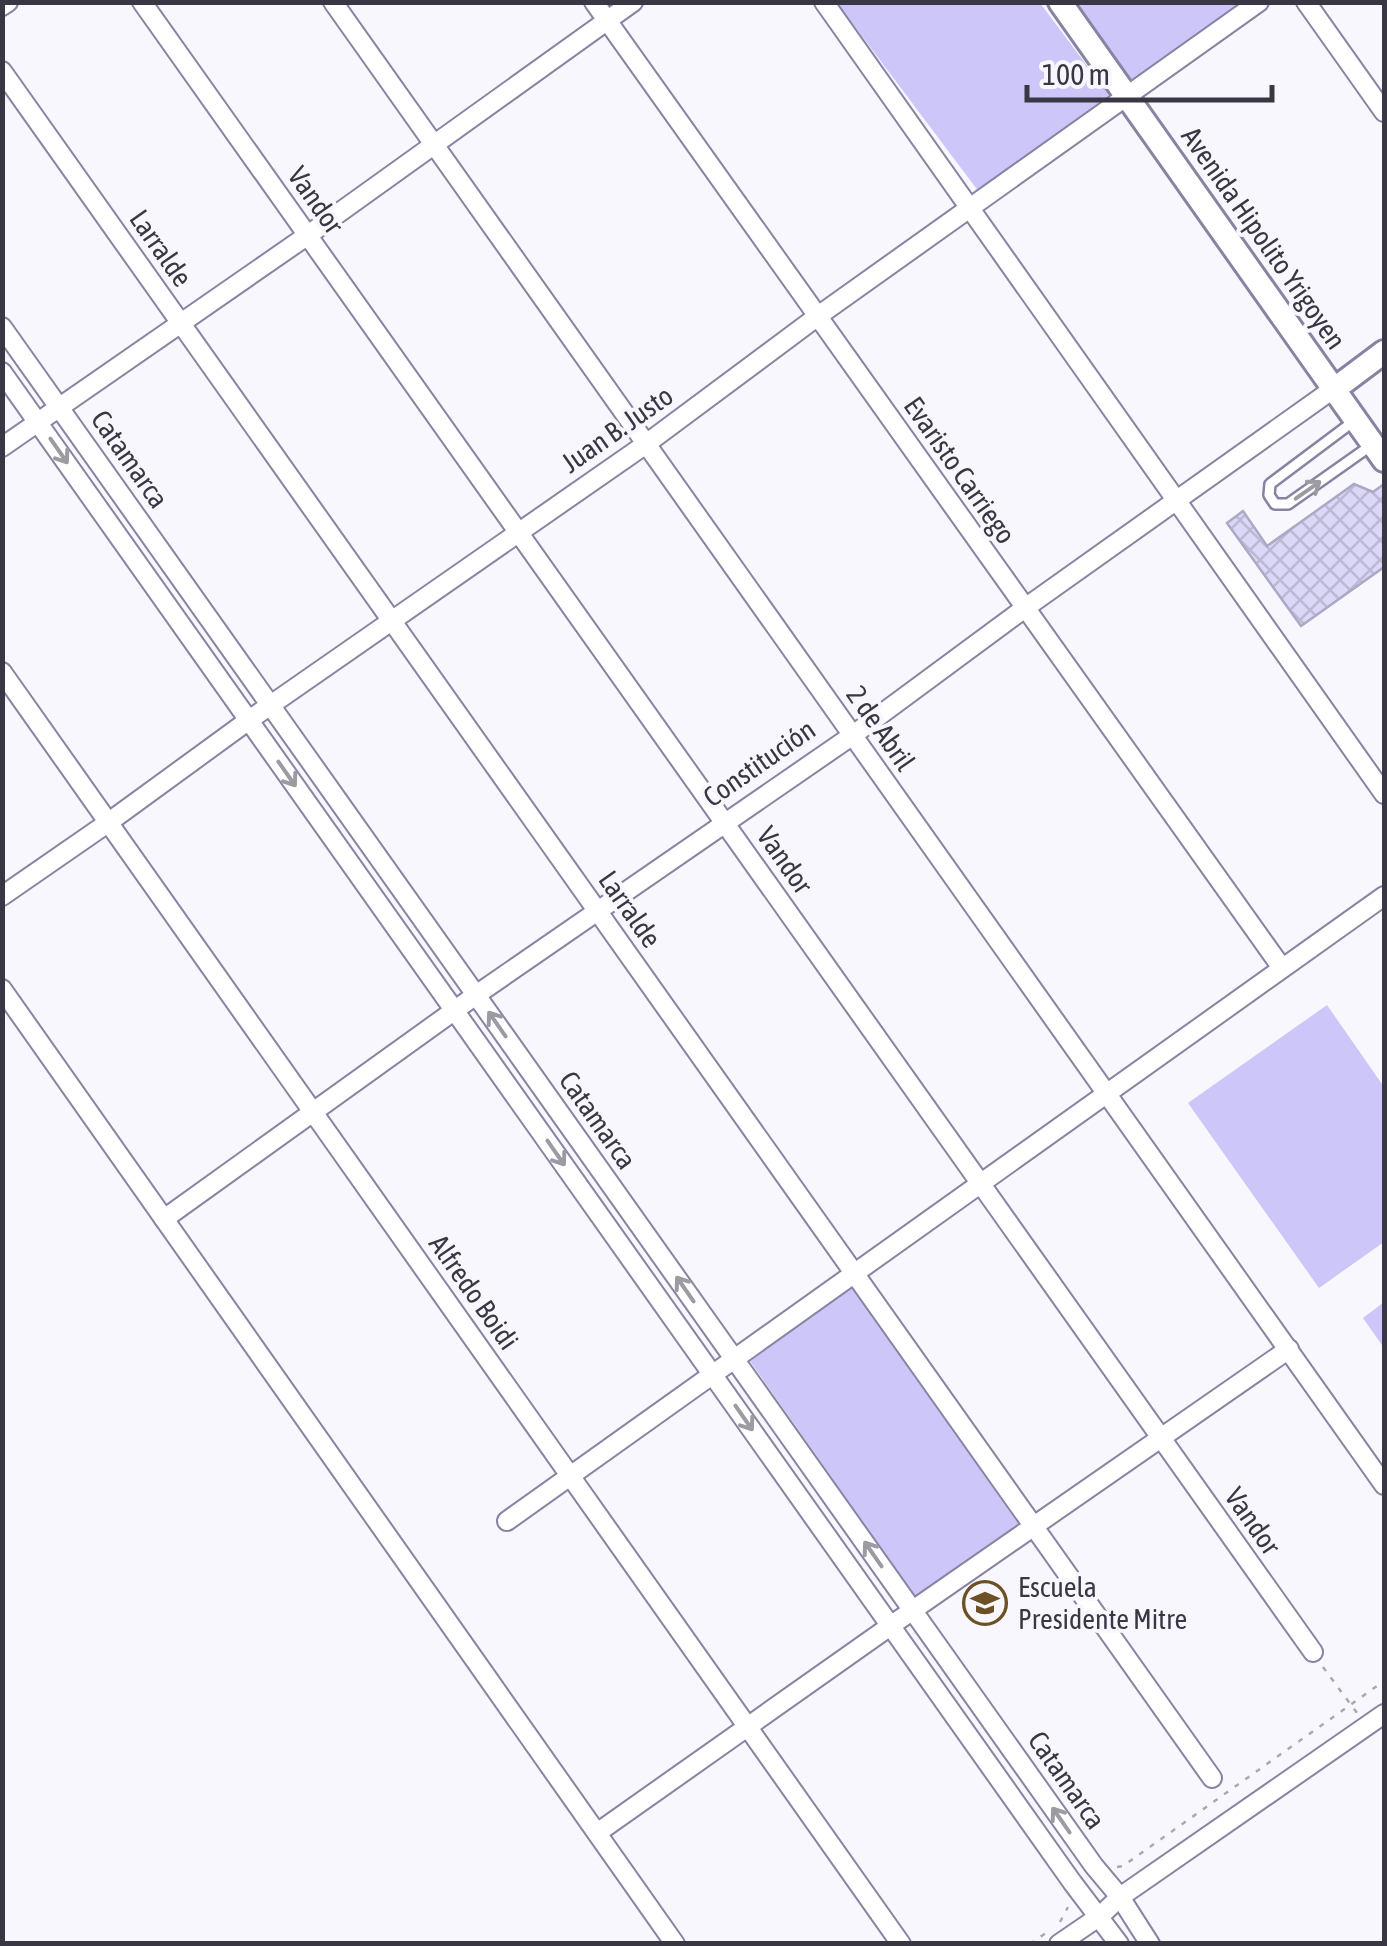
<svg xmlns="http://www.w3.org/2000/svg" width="1387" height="1946" font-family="'Asap Condensed',sans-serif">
	<defs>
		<pattern id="building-cross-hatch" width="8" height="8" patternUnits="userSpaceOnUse" patternTransform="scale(2.5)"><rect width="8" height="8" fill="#dad7f7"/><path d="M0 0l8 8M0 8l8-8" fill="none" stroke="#bcb9d5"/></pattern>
	</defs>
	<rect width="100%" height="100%" fill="#f8f7fe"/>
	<g fill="#ccc6f9">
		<path d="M837,3H1040L1109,95L979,192Z"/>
		<path d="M1075,3H1259L1137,90Z"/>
		<path d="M1327,1005L1384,1087V1242L1319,1288L1188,1103Z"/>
		<path d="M850,1280L1021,1522L915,1596L745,1354Z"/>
		<path d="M1384,1302V1348L1363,1318Z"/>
	</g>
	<path fill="url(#building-cross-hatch)" stroke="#aca9c7" stroke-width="2.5" d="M1354,484L1373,492L1384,484V567L1301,626L1227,523L1243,511L1267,546Z"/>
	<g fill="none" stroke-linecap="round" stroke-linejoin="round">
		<g stroke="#8784a2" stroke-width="14">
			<path id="service" d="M1354,421L1270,484L1269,495L1275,504H1288L1373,444"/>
		</g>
		<g stroke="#8784a2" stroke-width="22">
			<g id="minor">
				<path d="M142,2L1313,1652"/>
				<path d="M333,2L1384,1485"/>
				<path d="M594,2L1282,968"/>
				<path d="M824,2L1384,794"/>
				<path d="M1306,2L1384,112"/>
				<path d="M2,6L8,2"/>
				<path d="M2,71L1212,1778"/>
				<path d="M2,327L1094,1866L1120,1897L1150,1944"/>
				<path d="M2,372L1072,1882L1119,1944"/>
				<path d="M2,447L308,235L633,2"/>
				<path d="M2,672L901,1944"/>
				<path d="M2,896L109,822L249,720L646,444L818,316L1259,2"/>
				<path d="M2,989L675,1944"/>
				<path d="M164,1219L476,995L853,735L1025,608L1343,382"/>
				<path d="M507,1521L1384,896"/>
				<path d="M597,1833L913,1610L1289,1349"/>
				<path d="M1059,1944L1100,1916L1120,1897L1384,1714"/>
			</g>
		</g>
		<g stroke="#8784a2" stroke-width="28">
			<g id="secondary">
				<path d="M1060,2L1384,460"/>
				<path d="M1344,382L1384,352"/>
			</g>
		</g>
		<g stroke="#aaa9b2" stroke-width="2.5" stroke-dasharray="5 8" stroke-linecap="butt">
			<path d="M1323,1667L1357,1713"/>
			<path d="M1117,1867L1123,1866L1384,1681"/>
			<path d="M1060,1922L1068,1907"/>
			<path d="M1030,1944L1046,1933"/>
		</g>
		<use href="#service" stroke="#fff" stroke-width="9"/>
		<use href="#minor" stroke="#fff" stroke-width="18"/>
		<use href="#secondary" stroke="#fff" stroke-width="22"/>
	</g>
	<defs><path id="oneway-shaft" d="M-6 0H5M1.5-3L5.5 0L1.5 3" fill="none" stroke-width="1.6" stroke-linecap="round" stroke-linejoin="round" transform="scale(2.5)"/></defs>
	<g stroke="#9c9ba2">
		<use href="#oneway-shaft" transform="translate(59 451) rotate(55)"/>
		<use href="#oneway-shaft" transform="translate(1308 490) rotate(-35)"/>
		<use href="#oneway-shaft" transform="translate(287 774) rotate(55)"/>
		<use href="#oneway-shaft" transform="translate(497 1024) rotate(-125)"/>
		<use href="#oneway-shaft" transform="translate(556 1153) rotate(55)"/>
		<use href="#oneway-shaft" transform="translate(685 1289) rotate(-125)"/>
		<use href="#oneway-shaft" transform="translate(744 1418) rotate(55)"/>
		<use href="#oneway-shaft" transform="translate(873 1554) rotate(-125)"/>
		<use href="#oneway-shaft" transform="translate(1061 1820) rotate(-125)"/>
	</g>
	<defs>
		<g id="school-ring" transform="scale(2.25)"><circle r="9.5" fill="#f8f7fe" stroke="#6b5123" stroke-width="1.5"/><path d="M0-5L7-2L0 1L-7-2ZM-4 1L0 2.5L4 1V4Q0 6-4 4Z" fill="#6b5123"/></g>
	</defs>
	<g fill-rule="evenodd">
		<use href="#school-ring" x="985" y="1603"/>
	</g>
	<g text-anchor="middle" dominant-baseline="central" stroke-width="8" stroke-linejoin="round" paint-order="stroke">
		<g font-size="28" fill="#393744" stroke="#f8f7fe">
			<text transform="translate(316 200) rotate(55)">Vandor</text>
			<text transform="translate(1264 238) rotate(55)">Avenida Hipolito Yrigoyen</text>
			<text transform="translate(161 248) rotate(55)">Larralde</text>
			<text transform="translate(617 429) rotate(-35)">Juan B. Justo</text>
			<text transform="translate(130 459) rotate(55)">Catamarca</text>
			<text transform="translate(960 470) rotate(55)">Evaristo Carriego</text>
			<text transform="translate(881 728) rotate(55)">2 de Abril</text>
			<text transform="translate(759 763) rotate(-35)">Constitución</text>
			<text transform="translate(785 860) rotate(55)">Vandor</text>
			<text transform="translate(630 909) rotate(55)">Larralde</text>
			<text transform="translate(598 1120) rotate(55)">Catamarca</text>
			<text transform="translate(474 1292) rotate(55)">Alfredo Boidi</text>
			<text transform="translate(1253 1521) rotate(55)">Vandor</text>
			<text transform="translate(1067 1780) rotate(55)">Catamarca</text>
		</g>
		<g font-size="28" fill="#393744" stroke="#f8f7fe" text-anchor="start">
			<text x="1018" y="1587">Escuela<tspan x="1018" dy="32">Presidente Mitre</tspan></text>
		</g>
	</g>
	<rect width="1387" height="1946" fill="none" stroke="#393744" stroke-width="10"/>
	<path d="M1027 85v15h245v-15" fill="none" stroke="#393744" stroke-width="5"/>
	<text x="1042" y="85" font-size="30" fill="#393744" stroke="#f8f7fe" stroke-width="8" paint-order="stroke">100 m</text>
</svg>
